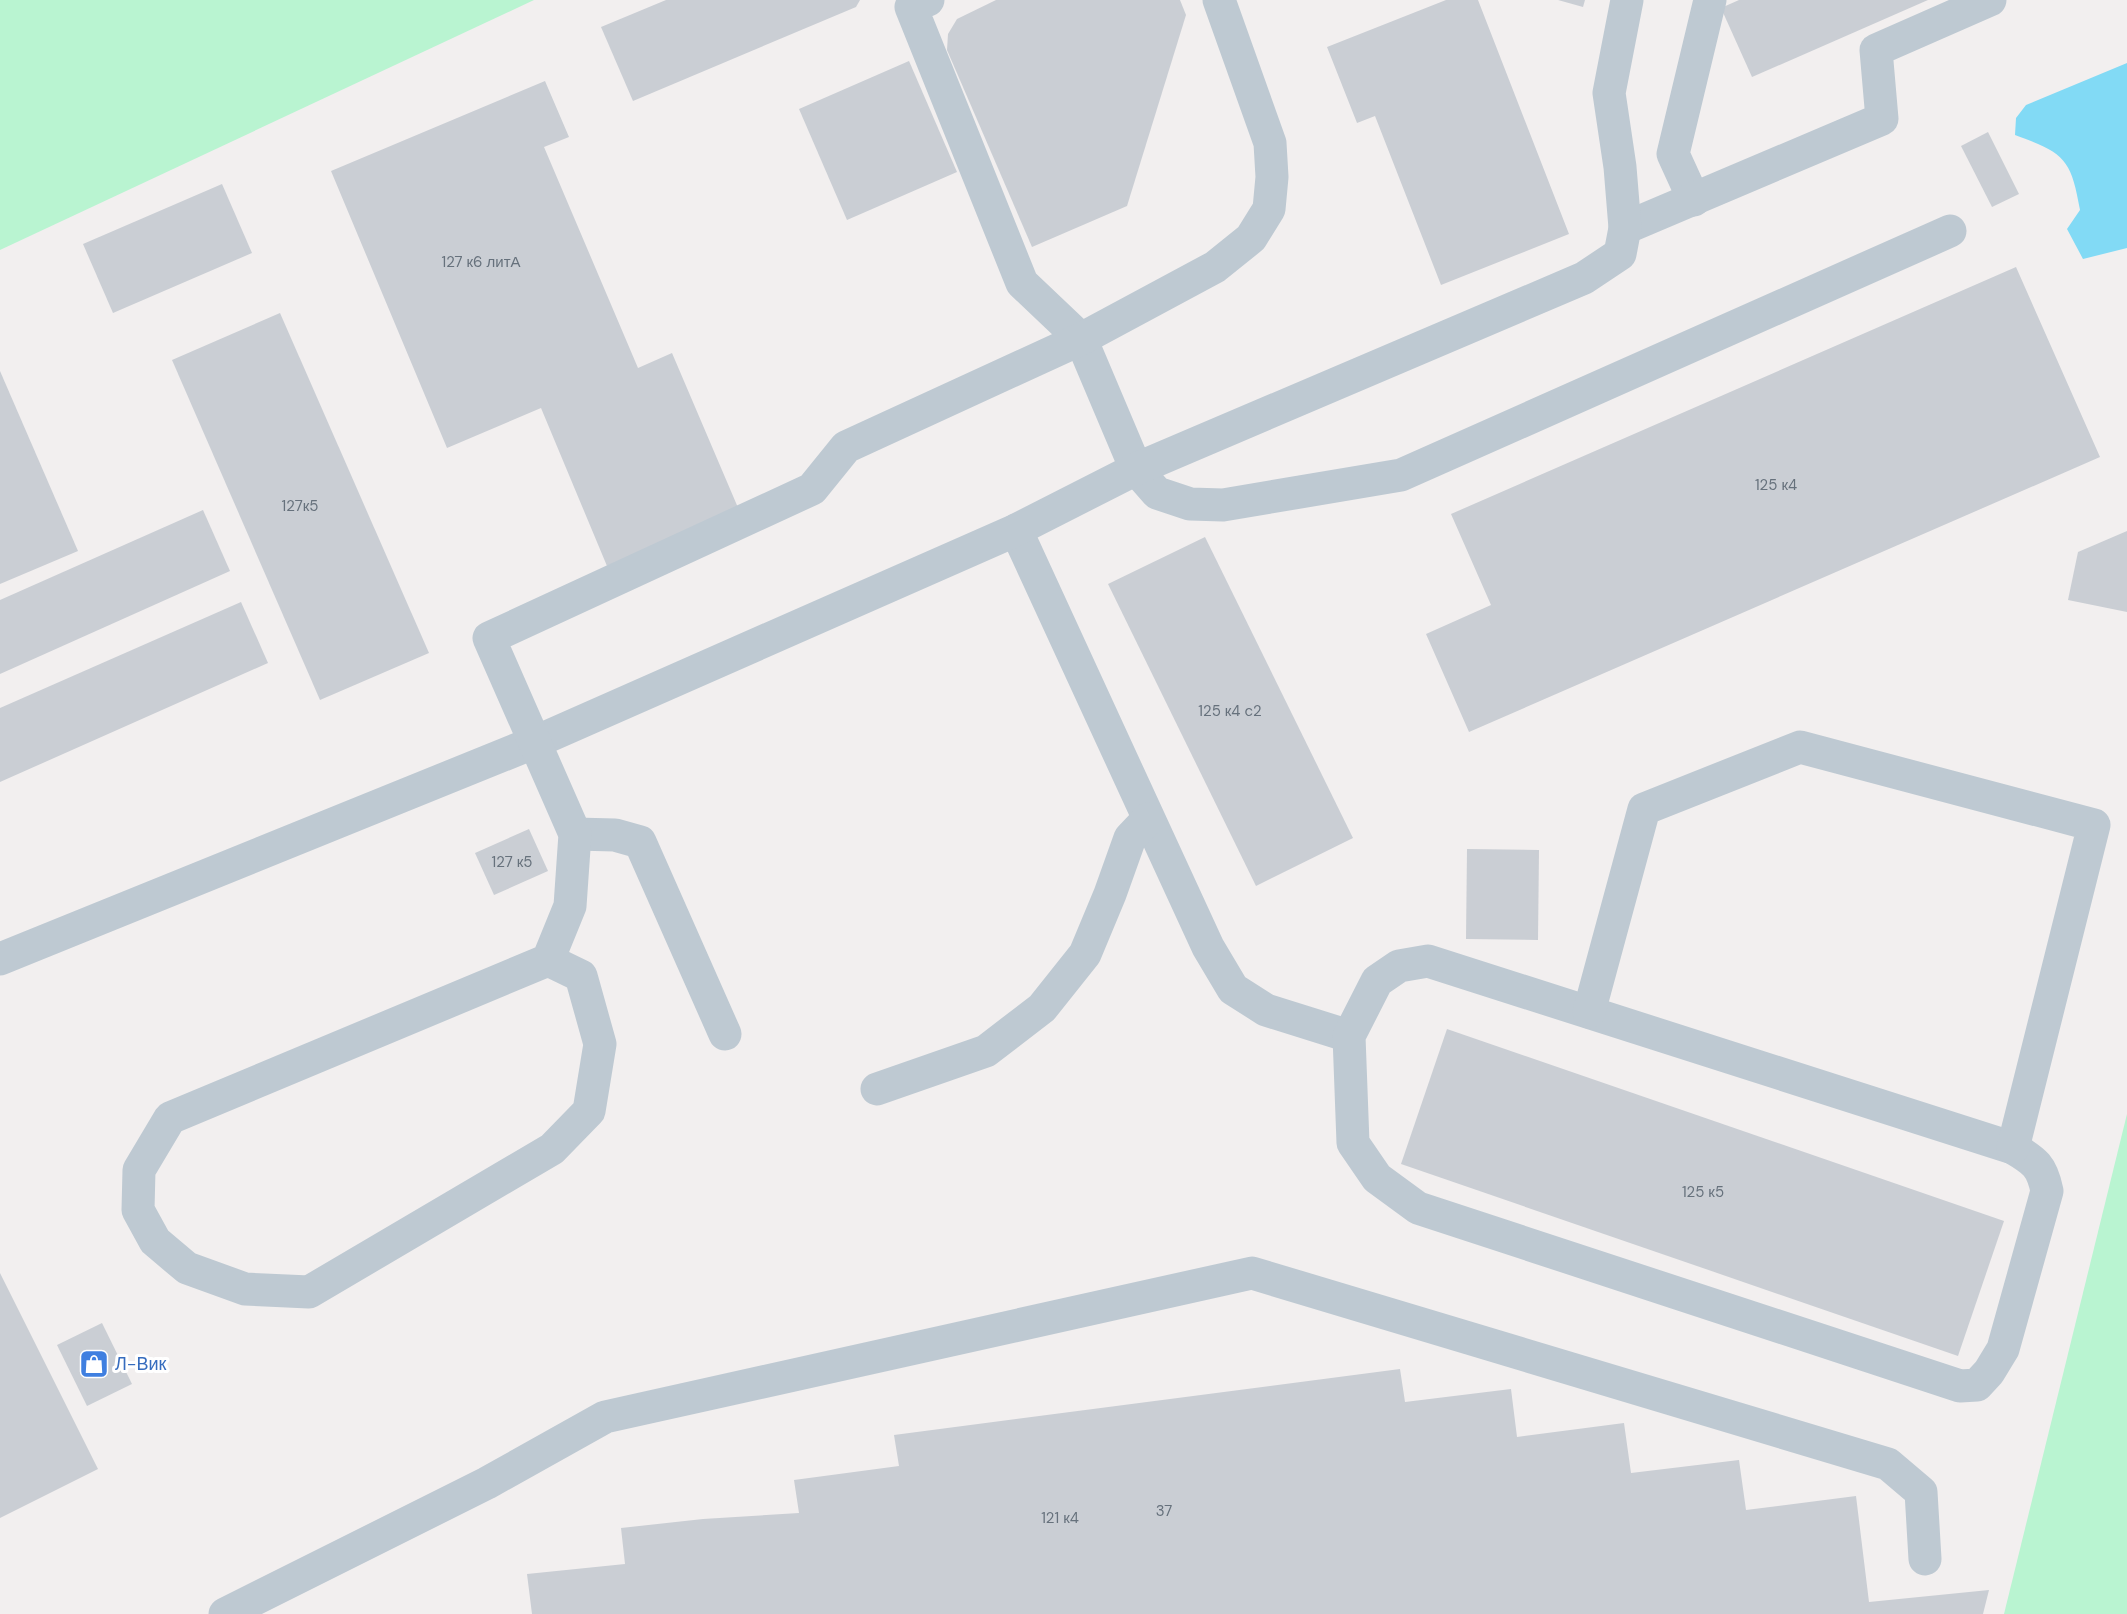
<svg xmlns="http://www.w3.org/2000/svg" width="2127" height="1614" font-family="'DM Sans',sans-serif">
	<rect width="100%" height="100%" fill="#f2efef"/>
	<g fill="#b9f4d1">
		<path d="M0,0H534L0,250Z"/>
		<path d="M2127,1114V1614H2004Z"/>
	</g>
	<path fill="#82daf5" d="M2127,63V248L2083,259L2067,229L2080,210C2071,158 2064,153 2015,135L2016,118L2026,105Z"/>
	<g fill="#caced4">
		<path d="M666,0H860L856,7L633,101L601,27Z"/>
		<path d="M996,0H1180L1186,15L1127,206L1032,247L947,50L948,34L957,19Z"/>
		<path d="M1446,0H1478L1569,234L1441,285L1375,116L1357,123L1327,47Z"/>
		<path d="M1558,0H1585L1583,7Z"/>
		<path d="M1739,0H1928L1752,77L1721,8Z"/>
		<path d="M909,61L957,172L847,220L799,109Z"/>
		<path d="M545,81L569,137L544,147L638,368L672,353L739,510L607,566L541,408L447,448L331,171Z"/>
		<path d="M1988,132L2019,194L1992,207L1961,146Z"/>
		<path d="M222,184L252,253L113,313L83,244Z"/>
		<path d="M2016,267L2100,457L1469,732L1426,634L1491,605L1451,514Z"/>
		<path d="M280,313L429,653L320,700L172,360Z"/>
		<path d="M0,371L78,551L0,584Z"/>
		<path d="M203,510L230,571L0,674V600Z"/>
		<path d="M2127,531V612L2068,600L2078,552Z"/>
		<path d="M1205,537L1353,838L1256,886L1108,584Z"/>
		<path d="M241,602L268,663L0,782V708Z"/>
		<path d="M529,829L548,871L494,895L475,853Z"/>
		<path d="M1467,849L1539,850L1538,940L1466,939Z"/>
		<path d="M1447,1029L2004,1221L1958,1356L1401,1164Z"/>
		<path d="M0,1273L98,1469L0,1518Z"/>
		<path d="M102,1323L132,1384L87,1406L57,1345Z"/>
		<path d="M1400,1369L1405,1402L1511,1389L1517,1437L1624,1423L1631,1473L1739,1460L1746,1510L1856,1496L1869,1602L1989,1590L1983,1614H532L527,1574L625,1564L621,1528L703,1519L799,1513L794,1480L899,1466L894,1435Z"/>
	</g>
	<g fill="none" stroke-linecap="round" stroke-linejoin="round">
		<g stroke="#bec9d2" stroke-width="33">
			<path d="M928,0L911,7L1022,283L1081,339L1136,469L1157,493L1190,504L1223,505L1401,475L1950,231"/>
			<path d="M1694,200L1673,154L1710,0"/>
			<path d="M1625,228L1882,119L1876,50L1990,0"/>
			<path d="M1016,530L1208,947L1233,989L1266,1010L1349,1036"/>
			<path d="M575,834L615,835L640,842L725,1034"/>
			<path d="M0,959L533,743L1016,530L1136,469L1584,278L1620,254L1625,228L1620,167L1609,93L1627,0"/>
			<path d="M548,960L581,976L600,1044L589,1111L552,1149L309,1292L245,1289L187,1268L155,1241L138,1210L139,1170L170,1118L548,960L570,906L575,834L489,638L812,489L846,447L1081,339L1215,267L1251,238L1269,209L1272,177L1270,143L1219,0"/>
			<path d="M1428,961L2013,1148C2035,1161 2042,1166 2047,1191L2003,1349L1989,1372L1977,1385L1960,1386L1418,1208L1377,1178L1353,1143L1349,1036L1377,981L1399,966Z"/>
			<path d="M1589,1012L1644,809L1800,747L2094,825L2013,1148"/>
			<path d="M877,1089L986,1051L1042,1008L1085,954L1110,894L1130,838L1148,819"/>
			<path d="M225,1614L487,1483L605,1417L1252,1273L1888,1464L1921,1492L1925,1559"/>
		</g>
	</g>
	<defs>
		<g id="shop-square" transform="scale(1.5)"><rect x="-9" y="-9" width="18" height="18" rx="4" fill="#3f7fe0" stroke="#fff"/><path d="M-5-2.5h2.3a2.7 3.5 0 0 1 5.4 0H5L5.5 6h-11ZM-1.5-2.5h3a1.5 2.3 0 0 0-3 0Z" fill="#fff"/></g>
	</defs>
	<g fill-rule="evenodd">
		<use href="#shop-square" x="94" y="1364"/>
	</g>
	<g text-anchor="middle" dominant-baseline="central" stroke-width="6" stroke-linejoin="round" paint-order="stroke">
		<g font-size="15" fill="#66717c">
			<text x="481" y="262">127 к6 литА</text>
			<text x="1776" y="485">125 к4</text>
			<text x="300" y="506">127к5</text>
			<text x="1230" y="711">125 к4 c2</text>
			<text x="512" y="862">127 к5</text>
			<text x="1703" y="1192">125 к5</text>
			<text x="1164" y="1511">37</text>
			<text x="1060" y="1518">121 к4</text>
		</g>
		<g font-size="18" fill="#366cbe" stroke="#fff" text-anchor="start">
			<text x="115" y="1364">Л-Вик</text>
		</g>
	</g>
</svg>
